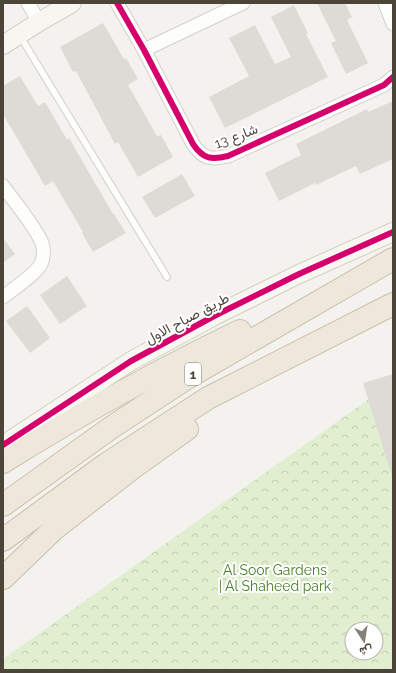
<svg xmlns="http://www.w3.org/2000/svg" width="396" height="673" font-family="Raleway,Vazirmatn,sans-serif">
	<defs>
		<pattern id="park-crowns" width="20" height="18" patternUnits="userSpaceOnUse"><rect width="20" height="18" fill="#e1eecf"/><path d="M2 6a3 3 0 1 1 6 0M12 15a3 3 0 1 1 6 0" fill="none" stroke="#c3cdb2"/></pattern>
	</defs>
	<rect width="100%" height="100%" fill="#f4f2ee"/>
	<path fill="url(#park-crowns)" fill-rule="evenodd" d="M393,382V670H3V659ZM352,629H376V653H352Z"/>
	<g fill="#dedbd6">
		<path d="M317,3H345L352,17L347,20L368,63L346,74L331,43L336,41Z"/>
		<path d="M294,5L308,33L306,34L328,77L225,128L209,97L249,76L229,38L255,25L275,64L291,57L271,17Z"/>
		<path d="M103,23L124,59L126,58L138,79L128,85L157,136L161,135L173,157L138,177L118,142L115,144L76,71L73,72L60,47Z"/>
		<path d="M20,76L38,106L45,102L67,140L69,138L113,214H114L126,233L93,252L82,233L83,232L53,181L45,186L3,114V86Z"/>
		<path d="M393,101V159L360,174L356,166L316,185L315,183L279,201L265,173L301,155L296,144L367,109L368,112Z"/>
		<path d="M182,174L195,196L155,218L142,197Z"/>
		<path d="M3,238L15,254L3,263Z"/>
		<path d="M67,276L87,306L60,324L40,295Z"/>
		<path d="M27,306L50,338L30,353L6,321Z"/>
		<path d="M393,374V473H391L363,383Z"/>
	</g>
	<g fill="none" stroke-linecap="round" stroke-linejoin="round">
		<g stroke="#d2d0cb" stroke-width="8">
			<path id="lane" d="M20,36L167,277"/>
		</g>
		<g stroke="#d2d0cb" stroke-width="15">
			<g id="street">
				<path d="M28,3L39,22"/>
				<path d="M117,3L144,50L193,144C203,159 211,160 228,156L384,85L393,77"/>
				<path d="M385,3L393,24"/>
				<path d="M144,50L243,3"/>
				<path d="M3,186C14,201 35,226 42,243C44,249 44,258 41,264C36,274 12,290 3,297"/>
			</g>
		</g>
		<g stroke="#d3cfc5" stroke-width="20">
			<g id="secondary">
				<path d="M3,45L39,22L72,3"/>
				<path d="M3,445L131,361L216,315L299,274L393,232"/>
			</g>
		</g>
		<g stroke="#ccbfa9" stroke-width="24">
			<g id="highway">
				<path d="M3,462C80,414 159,370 240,331"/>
				<path d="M3,505L112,427L190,376L393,259"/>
				<path d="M3,540L105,465L208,398L393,304"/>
				<path d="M3,578L54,529L131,469L187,429"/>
			</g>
		</g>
		<use href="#lane" stroke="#fdfdfc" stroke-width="6"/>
		<use href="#street" stroke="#fdfdfc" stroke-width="13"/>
		<use href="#secondary" stroke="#f7f6f1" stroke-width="18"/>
		<use href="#highway" stroke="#ede8db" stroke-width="22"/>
		<g stroke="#fff" stroke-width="8">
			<g id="cycleway">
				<path d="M117,3L144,50L193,144C203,159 211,160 228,156L384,85L393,77"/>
				<path d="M3,445L131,361L216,315L299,274L393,232"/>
			</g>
		</g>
		<use href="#cycleway" stroke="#d6006c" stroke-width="6"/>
	</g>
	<g text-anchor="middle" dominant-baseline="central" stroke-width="4" stroke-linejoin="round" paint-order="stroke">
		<rect fill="#fff" stroke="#817c74" stroke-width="1" x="185" y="363" width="16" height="22" rx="3"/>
		<g font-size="13" font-weight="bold" fill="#4b4439">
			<text x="193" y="374">1</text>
		</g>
		<g font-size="14" fill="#4b4439" stroke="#fff">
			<text transform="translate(236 136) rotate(-21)">شارع 13</text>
			<text transform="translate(187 318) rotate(-28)">طريق صباح الاول</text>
		</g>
		<g font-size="14" fill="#4a7f2a" stroke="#fff">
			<text x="275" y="570">Al Soor Gardens<tspan x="275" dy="16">| Al Shaheed park</tspan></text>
		</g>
	</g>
	<rect width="396" height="673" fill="none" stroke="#4b4439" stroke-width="8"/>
	<g transform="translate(364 641) rotate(168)"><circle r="19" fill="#ffffff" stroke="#b7b4b0"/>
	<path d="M0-3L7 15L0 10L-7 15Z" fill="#868178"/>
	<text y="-6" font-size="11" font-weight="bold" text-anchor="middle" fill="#4b4439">ش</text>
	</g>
</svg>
